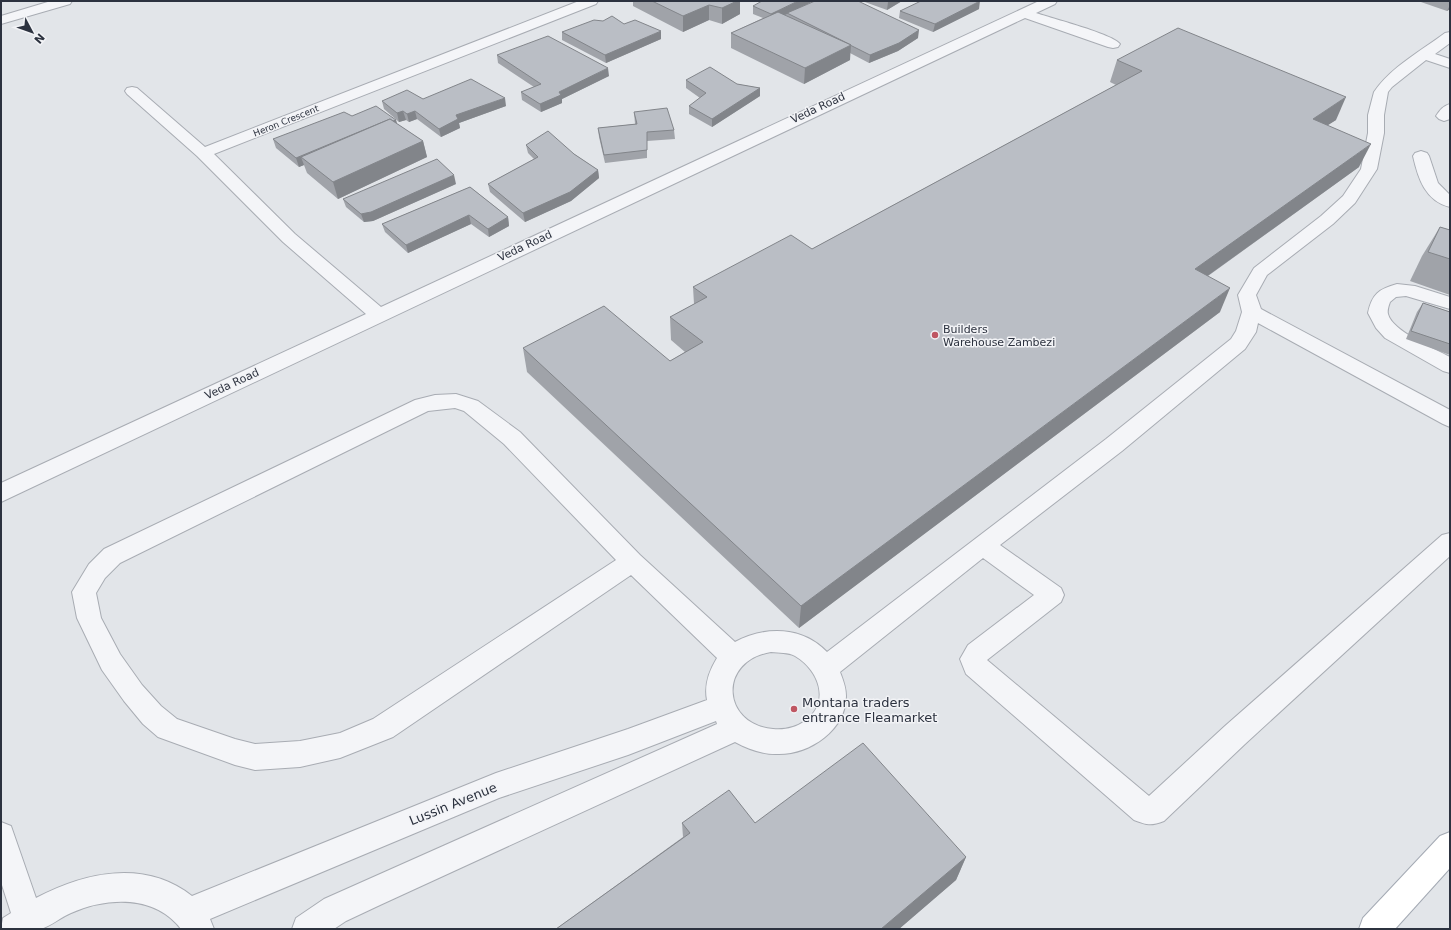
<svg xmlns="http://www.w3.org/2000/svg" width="1451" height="930" font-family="'DejaVu Sans',sans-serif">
	<rect width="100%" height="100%" fill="#e2e5e9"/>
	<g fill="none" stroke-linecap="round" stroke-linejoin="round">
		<g stroke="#a8acb3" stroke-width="2">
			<g id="minor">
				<path d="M51,1H72L70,4L1,24V16Z"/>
				<path d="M579,1H598L596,4L214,154L295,234L381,307L1039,1H1057L1055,4L1036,13C1050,18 1113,34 1120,44L1118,47L1113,48L1108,47L1025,18L1,502V483L366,314L283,242L197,156L127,94L125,91L127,88L132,87L137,88L205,147Z"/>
				<path d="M1450,32V43L1435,54L1450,59V68L1426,60L1392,87L1388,92L1384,115V133L1377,169L1355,203L1333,224L1267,275L1256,295L1261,309L1450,410V427L1443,424L1258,323L1256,332L1245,349L1122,451L1000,545L1061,588L1064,595L1061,602L987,660L1149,796L1225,726L1442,535L1450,533V556L1245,744L1164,821C1151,826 1147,825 1134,820L966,674L960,659L968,645L1034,595L983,558L840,672C843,680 846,687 846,696C846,730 810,754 779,754C764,755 748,749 735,742L380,905L346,921L334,929H292L296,918L324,899L717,724L716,721L628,755L499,798L210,919L214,929H181C155,895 108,897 71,913C61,917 51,926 41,929C33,930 10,929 1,929L3,918L11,913L1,882V822L11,826L36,898C85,872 145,859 192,896L496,773L628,729L707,700C704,685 709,671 717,658L631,575L393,737L340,758L300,767L255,770L235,765L158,737L143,724L124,701L102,670L77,618L72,592L89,564L104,549L415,400L435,395L456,394L478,401L520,432L640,555L735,642C765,626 802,626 827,652L1106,439L1231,339L1236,331L1242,312L1238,295L1254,268L1321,216L1343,196L1361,169L1368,133V115L1374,92C1391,67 1421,51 1445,33ZM455,408L464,411L504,444L616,560L373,719L340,733L300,741L255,744L235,739L177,719L161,706L142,685L120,654L101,618L96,593L105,578L120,563L428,411ZM771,652C779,653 788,652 795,656C819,670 831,702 805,721C795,728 785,730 773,729C722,725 717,661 771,652Z"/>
				<path d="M1450,104V119L1444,121L1439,119L1436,116C1440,110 1443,106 1450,104Z"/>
				<path d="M1421,151L1427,153L1429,156L1438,183L1450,195V207C1425,201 1418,178 1413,156L1415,153Z"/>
				<path d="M1397,284L1415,286L1450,297V309L1406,296L1396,297L1390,302C1389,305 1387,310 1388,314C1392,331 1435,349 1450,357V373L1443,371L1385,338L1376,328L1368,313C1372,294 1379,289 1397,284Z"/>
			</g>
		</g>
		<g stroke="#a3a9b3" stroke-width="2">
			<path id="major" d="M1450,832V868L1395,929H1359L1363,918L1440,836Z"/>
		</g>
		<use href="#minor" fill="#f4f5f8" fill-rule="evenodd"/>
		<use href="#major" fill="#fff" fill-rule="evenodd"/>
	</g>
	<g fill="#a0a3a9">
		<path d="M633,1H740V14L722,24L709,20L683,32L633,6Z"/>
		<path d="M862,1H902L887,10Z"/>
		<path d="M1418,1H1450V9L1447,11Z"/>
		<path d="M753,6L918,38L898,51L869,63L850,53V60L804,84L731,48V33L763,18L753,14Z"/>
		<path d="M979,9L933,32L899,18L900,11Z"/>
		<path d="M562,32L661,39L606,63L562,40Z"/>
		<path d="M497,55L609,76L562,99V103L541,112L522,100L521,92L534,87L498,63Z"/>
		<path d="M1117,60L1336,120L1327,125L1359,167L1208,276L1220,312L799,628L527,372L523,348L670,361L685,352L671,340L670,317L694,304L693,287L812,249L1116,85L1110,82Z"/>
		<path d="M686,80L737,84L760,88V96L712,127L689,114V106L700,98L686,88Z"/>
		<path d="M423,99L506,106L459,123L460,128L441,137L417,119L409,122L406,120L399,122L384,109L382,101Z"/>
		<path d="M634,112L674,130L675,139L647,141V158L605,163L599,137L598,128L635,124Z"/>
		<path d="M352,116L396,120L397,124L423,141L427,157L338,199L307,173L304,165L299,167L276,148L273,139Z"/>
		<path d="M526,145L574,154L598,170L599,178L571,201L525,222L490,192L488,184L534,159L528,153Z"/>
		<path d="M456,184L373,221L364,222L346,207L343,199Z"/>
		<path d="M470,187L508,217L509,226L489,237L471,224L408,253L385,232L382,224Z"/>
		<path d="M1440,227L1450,230V295L1410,281L1422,256Z"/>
		<path d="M1423,303L1450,312V355L1406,339L1417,312Z"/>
		<path d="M682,823H755L966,857L956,880L899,929H556L683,837Z"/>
	</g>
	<g fill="#82858a">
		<path d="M737,1H740V14L722,24V8Z"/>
		<path d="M798,1H814L770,22L771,14Z"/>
		<path d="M889,1H902L887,10L888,2Z"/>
		<path d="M980,1L979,9L933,32L935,24Z"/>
		<path d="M709,5V20L683,32V16Z"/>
		<path d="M1450,5V9L1447,11Z"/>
		<path d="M919,30L918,38L898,51L869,63L870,55Z"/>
		<path d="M661,31V39L606,63L605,55Z"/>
		<path d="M851,45L850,60L804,84L805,68Z"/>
		<path d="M608,68L609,76L562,99V103L541,112L540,104L559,92Z"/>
		<path d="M760,88V96L712,127V119Z"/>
		<path d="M1346,97L1336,120L1302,142L1313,119Z"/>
		<path d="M505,98L506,106L459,123L460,128L441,137L439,129L456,115Z"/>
		<path d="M403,111L406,120L399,122L397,113Z"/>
		<path d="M415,111L417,119L409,122L407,114Z"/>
		<path d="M396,120L398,128L301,157L304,165L299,167L296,158Z"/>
		<path d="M423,141L427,157L338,199L333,182Z"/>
		<path d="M1371,144L1359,167L1185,292L1195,269Z"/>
		<path d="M598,170L599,178L571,201L525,222L523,213Z"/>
		<path d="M454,175L456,184L373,221L364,222L361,214Z"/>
		<path d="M469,215L471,224L408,253L406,245Z"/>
		<path d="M508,217L509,226L489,237L488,229Z"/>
		<path d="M1230,288L1220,312L799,628L801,606Z"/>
		<path d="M966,857L956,880L899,929H881Z"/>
	</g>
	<g fill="#babec5" stroke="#82858a">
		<path d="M652,1H737L722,8L709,5L683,16Z"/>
		<path d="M762,1H798L771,14L753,6Z"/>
		<path d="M815,1H858L919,30L899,43L870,55L850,45H851L787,13Z"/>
		<path d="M921,1H980L935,24L900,11Z"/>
		<path d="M778,12L851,45L805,68L731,33Z"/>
		<path d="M612,16L624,24L635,20L661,31L605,55L562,32L594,20L603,21Z"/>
		<path d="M1178,28L1346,97L1313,119L1371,144L1195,269L1230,288L801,606L523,348L604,306L670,361L703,342L670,317L707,297L693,287L791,235L812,249L1142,71L1117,60Z"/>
		<path d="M548,36L608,68L559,92L561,95L540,104L521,92L541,84L497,55Z"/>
		<path d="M710,67L737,84L760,88L712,119L689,106L706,93L686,80Z"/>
		<path d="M471,79L505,98L456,115L458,119L439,129L415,111L407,114L403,111L397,113L382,101L407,90L423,99Z"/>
		<path d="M376,106L396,120L393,121L390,119L296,158L273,139L344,112L352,116Z"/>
		<path d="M667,108L674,130L647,132V150L604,155L598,128L637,124L634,112Z"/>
		<path d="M390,119L423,141L333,182L301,157Z"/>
		<path d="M548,131L574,154L598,170L570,192L523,213L488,184L538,157L526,145Z"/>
		<path d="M437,159L454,175L371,212L361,214L343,199Z"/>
		<path d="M470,187L508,217L488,229L469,215L406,245L382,224Z"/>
		<path d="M1440,227L1450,230V259L1428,252Z"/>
		<path d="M1423,303L1450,312V344L1411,331Z"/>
		<path d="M863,743L966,857L881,929H556L690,833L682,823L729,790L755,823Z"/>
	</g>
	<g fill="#bf5662" stroke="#f2f3f6" stroke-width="1.5">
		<circle cx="935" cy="335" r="4"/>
		<circle cx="794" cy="709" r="4"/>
	</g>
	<g text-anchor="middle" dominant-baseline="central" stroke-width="3" stroke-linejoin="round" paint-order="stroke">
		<g font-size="9" fill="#2c323f" stroke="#f2f3f6">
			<text transform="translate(286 121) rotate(-22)">Heron Crescent</text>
		</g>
		<g font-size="11" fill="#2c323f" stroke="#f2f3f6">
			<text transform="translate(818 108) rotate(-25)">Veda Road</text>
			<text transform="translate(525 246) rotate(-25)">Veda Road</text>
			<text transform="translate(232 384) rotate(-25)">Veda Road</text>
		</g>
		<g font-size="11" fill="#2c323f" stroke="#f2f3f6" text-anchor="start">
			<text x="943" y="329">Builders<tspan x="943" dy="13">Warehouse Zambezi</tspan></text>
		</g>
		<g font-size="13" fill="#2c323f" stroke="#f2f3f6" text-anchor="start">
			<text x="802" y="702">Montana traders<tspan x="802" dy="15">entrance Fleamarket</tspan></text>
		</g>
		<g font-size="13" fill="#2c323f" stroke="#f2f3f6">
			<text transform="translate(453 804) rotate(-22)">Lussin Avenue</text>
		</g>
	</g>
	<rect width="1451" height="930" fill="none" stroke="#2c323f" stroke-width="4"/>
	<g transform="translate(32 32) rotate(131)" stroke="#f2f3f6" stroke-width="3" paint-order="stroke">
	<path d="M0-3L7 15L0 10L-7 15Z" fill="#2c323f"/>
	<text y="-6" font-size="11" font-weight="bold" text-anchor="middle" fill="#2c323f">N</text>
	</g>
</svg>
